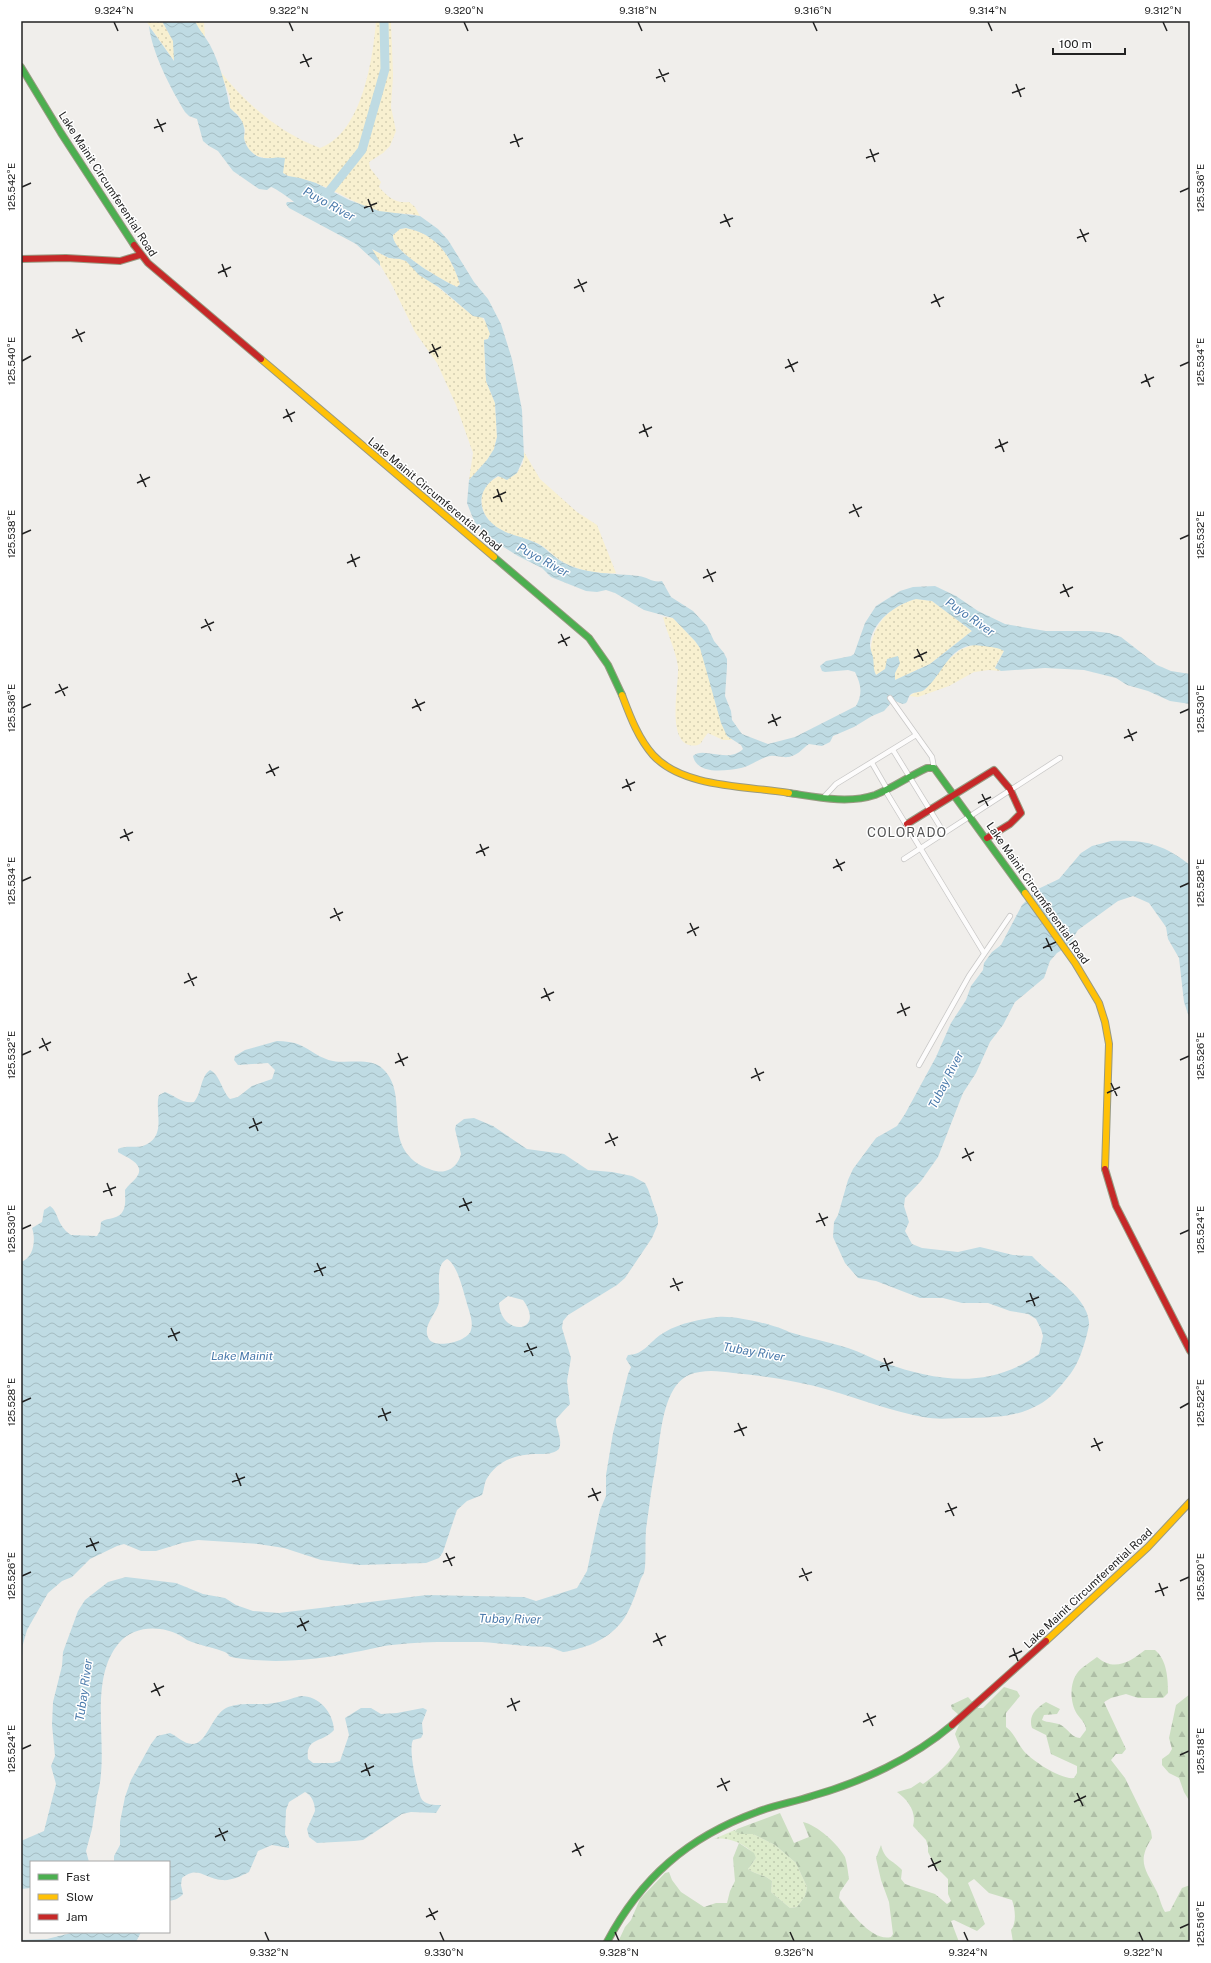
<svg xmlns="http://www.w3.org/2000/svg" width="1211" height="1963" font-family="'Public Sans',sans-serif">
	<defs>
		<pattern id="grass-dots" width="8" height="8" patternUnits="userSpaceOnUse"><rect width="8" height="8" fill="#ddeccb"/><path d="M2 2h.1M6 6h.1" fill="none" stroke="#bdcaae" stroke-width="1.8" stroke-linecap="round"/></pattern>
		<pattern id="forest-firs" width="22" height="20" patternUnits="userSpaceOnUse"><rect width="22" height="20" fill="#cbdec1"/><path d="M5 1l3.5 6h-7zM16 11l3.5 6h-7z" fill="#aebea6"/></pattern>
		<pattern id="sand-dots" width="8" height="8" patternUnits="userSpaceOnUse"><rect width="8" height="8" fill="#f8f0d0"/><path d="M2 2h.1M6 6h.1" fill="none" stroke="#d4ceb2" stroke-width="1.8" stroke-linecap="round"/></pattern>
		<pattern id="water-waves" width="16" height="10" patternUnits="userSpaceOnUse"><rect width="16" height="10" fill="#bfdbe3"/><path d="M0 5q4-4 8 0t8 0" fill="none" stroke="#a4bcc2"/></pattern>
	</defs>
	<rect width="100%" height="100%" fill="#f0eeeb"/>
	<path fill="url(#grass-dots)" d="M737,1829L735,1831L753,1834L775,1845L796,1863L807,1887L805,1896L797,1907L790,1908L771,1892L772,1881C765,1875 756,1875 748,1869L756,1858C750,1845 728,1836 714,1839Z"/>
	<g fill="url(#forest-firs)">
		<path d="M1145,1650H1155C1167,1660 1168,1678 1168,1693L1163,1698H1138L1126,1694L1111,1698L1104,1702L1126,1749L1122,1754H1116L1111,1760L1125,1778L1151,1831L1152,1838C1136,1862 1146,1870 1157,1892C1160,1899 1161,1905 1165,1912L1170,1911L1182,1888L1190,1885V1942H1013L1011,1930C1017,1923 1015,1908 1012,1900L989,1893L974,1879L968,1883L985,1924L977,1931L954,1920L951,1921L959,1942H618L625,1927L631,1920L640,1899L665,1873L669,1872L672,1880L681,1892L704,1907L716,1903H727L730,1891L735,1881L733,1858L739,1843L754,1853L756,1858L748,1869C756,1875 765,1875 772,1881L771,1892L790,1908L797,1907L805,1896L807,1887L796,1863L775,1845L753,1834H742L735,1832L737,1829L780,1813L794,1843L809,1837L803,1822C817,1825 838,1844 845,1857C847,1863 848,1872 849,1879L840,1892L839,1898C850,1911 872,1942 891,1937L893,1934L889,1902L881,1880L876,1858L881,1845C885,1861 892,1859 902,1870L901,1879L905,1884L935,1894L947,1904L951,1901L948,1894V1879L935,1866L928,1852V1846L926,1840L913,1826C917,1812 908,1800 897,1792L911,1788L920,1782L923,1784C940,1771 949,1765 960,1747L955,1734L961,1720L959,1715L952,1709L951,1705L968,1697L978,1708H983L1004,1687L1017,1691L1020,1696L1006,1713V1727C1014,1733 1017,1742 1023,1750C1031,1760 1061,1780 1074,1778L1077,1773V1766L1051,1754L1046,1735L1032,1728C1028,1716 1036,1708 1046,1702L1060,1709L1057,1714L1044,1715L1042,1720C1048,1723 1055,1722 1061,1725C1068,1729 1072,1738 1080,1738L1086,1730C1086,1723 1081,1720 1077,1714C1070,1703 1069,1683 1078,1672C1083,1666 1091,1662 1097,1657C1114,1672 1130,1662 1145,1650Z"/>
		<path d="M1190,1694V1802L1184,1792L1179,1778L1169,1773L1162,1765V1759L1169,1754L1172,1749L1169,1738L1176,1705Z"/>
	</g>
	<g fill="url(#sand-dots)">
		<path d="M146,21H162L173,41L175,62Z"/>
		<path d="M195,21H204L205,38L200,32Z"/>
		<path d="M376,21H391L393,76L391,107L396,131L390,146L383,153L369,162L370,168L381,182L379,187C387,196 395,204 409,202L415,207L420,216C407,212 393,215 380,212C357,205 338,191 315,183C305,179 291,179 283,173L284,158H265L257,156L249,150L244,139L245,129L242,122L239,116L230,108V97L220,71C247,105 280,133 320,148C362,133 373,59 376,21Z"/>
		<path d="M406,228C437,234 451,256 460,284L457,287C444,281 391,252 393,235L400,229Z"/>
		<path d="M371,249L389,258L400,259L406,261L473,316H481L487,324L490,334L488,339L484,340L486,381L495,403L497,437L494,449L487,460L469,480L473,453L456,405L437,363L415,332L393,287Z"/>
		<path d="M524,452L540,479L577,512L597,525L616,573C598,574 579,571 563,562C554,557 548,549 539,544C526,538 511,536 499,529C481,518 473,493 494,479C500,475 509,474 517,473L523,463Z"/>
		<path d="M916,599L932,601L972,631L930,664L895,680V673L900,663L885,669L876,675C861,641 880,608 916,599Z"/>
		<path d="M663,617L673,618L695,641L700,648C709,669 718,729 732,740H723L708,733C705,736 703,740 701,743C698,746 693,746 689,745C667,738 679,686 678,667C676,650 667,634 663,617Z"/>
		<path d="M975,644L1000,648L1004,651L995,667L1001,671L989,670L974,672L949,686L918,697L909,696L914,693L925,690L944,663L960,650Z"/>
	</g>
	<g fill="url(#water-waves)" fill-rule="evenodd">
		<path d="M162,21H195C199,30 205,36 210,45C220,64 226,87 230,108C236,114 243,119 244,128C245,131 244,135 244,138C245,146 252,154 259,157C268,160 276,156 285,158L283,173L288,176L300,178L316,183L349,200L379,211L420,216L438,229L448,240L474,282L488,299L501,324L512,359L522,410L524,457L517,473L507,480L498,476C474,490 477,516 500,529C511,536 523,537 534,542C546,547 553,557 564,563C588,575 613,573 639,576C647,577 653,583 662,581L671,597L693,611L707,626L714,641L724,653L727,659V667L725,696L731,711L732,720L742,734L768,744L795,737L856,706C863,694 861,684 855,672L848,670L825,672L822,671L820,666L826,661L851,656L854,654L865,623L876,606L900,591L913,587L935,586L956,596L978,611L1005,624L1046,631H1091L1109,633L1121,637L1157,665L1171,671L1190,674V704L1170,701L1148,691L1127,685L1116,678L1084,670L1045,668L1001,671L995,668L1004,651C998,647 990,647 983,646C949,640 944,675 924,690C920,693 914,691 910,695C908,697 908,701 906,703L903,704L895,701L891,703L884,711L872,716L854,727L833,736L830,742L822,746L809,744C803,748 799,754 792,756C785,759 777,755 770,756C760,758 751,766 741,768C725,771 697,775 693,756C703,746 728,764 743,749L741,745L727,736L721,723L700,648L695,641L673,618L644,610L615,593L606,590L597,592L586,591L551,577L542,568L518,556L494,541L482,531L474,521L467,503L469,480L487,460L494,449L497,437L495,403L486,381L484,340L488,339L490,334L484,318L473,316L440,288L419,275L406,261L400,259L389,258L372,249L380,262V266L356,244L289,208L286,204L287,202H294C291,199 275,188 271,187L267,190L259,189L233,171L218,151L209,146L203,141L197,119L189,116L185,112C171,89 152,53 149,26L174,61L173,41ZM406,228C437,234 451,256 460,284L457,287C444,281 391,252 393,235L400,229ZM916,599L932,601L972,631L930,664L895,680V673L900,663L898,656L887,659L885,669L876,675C873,669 874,663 873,657C872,653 870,649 870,645C871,622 896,604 916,599Z"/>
		<path d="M1111,841C1147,840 1162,844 1190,865V1020L1184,1002L1179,958L1168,939L1166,927L1149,903L1133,896L1118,901L1078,930L1068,946L1057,953L1050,961L1044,978L1015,1002L1003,1025L990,1042L976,1073L963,1093L938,1157L921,1181L905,1198L904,1206L909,1222L905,1231L912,1244L922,1248L958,1252L980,1247L1013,1255L1032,1256C1048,1274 1088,1296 1089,1323C1089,1327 1087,1334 1086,1338C1082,1352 1077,1367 1067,1378C1060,1387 1050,1399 1040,1404C1018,1417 992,1418 968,1418C952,1418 938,1420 923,1417C891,1411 860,1399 829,1390C798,1381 766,1376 733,1373C719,1371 703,1369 689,1375C660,1388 661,1444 655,1470C651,1490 649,1509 646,1529C645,1542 646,1555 645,1567C644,1576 643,1573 640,1581C630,1610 624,1630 592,1644C588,1646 568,1652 563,1652C563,1652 550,1647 549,1647C542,1646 534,1647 527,1646C512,1645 498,1643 482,1642C452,1642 422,1641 392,1645C380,1646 368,1650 355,1652C317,1660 274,1664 236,1658C222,1655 235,1656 222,1651C211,1647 198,1645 187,1640C185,1639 183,1637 181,1636C162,1625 134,1625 119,1643C86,1682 111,1751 97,1796L92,1829L86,1851L89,1862H31V1888L21,1889V1841L44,1831L56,1784L51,1766L55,1756L52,1725L53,1702L62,1666L63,1652L78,1611L85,1600L108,1582L126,1577L176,1583L203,1594L225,1598L236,1605L253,1611L279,1613L427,1595L524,1597L536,1601L577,1588L587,1571L600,1510L606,1496V1475L613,1433L628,1374L631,1367L626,1359L628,1355C645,1355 651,1339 665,1332C680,1323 701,1319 718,1317C734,1315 776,1325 789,1332C809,1338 828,1342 848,1348C861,1352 872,1359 885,1363C938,1382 990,1389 1039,1354L1043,1336L1041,1329L1036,1319L1028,1314L1010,1311L988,1303H962L943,1298H920L876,1281L858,1278L845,1263L833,1237L834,1222L838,1215L848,1180L853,1169L876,1138L897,1126L905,1114L936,1057L951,1023L966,1000L971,986L983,970L984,963L992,952L1001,945L1022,905L1038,889L1059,879L1081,853L1092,846Z"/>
		<path d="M277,1041C285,1041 293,1042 300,1045C311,1050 321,1059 333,1061C349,1064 371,1057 383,1069C411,1096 380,1143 422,1166C429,1169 438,1173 445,1171C454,1169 459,1162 461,1154L455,1129L456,1125L464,1119L474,1118L493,1126L527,1149L564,1154L588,1170L612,1172L632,1176L645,1183L648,1189L658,1218V1224L652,1238L625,1278L617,1285L568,1315L563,1321L562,1328L571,1358L567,1381L570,1404L556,1419C556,1430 563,1439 559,1449C553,1454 546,1454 538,1454C517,1454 497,1460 486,1480C484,1485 484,1490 482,1495L467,1501L457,1510L443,1552L439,1558L426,1563L359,1565L321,1560L284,1548L258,1544L198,1540L182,1543L156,1551H141L124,1544L117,1546L90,1559L72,1577L62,1581L48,1593L27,1630L23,1644L21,1668V1262C34,1258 36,1239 32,1228L42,1222L44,1210L50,1206C59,1212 56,1225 71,1235L97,1236L100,1231L101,1222C105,1219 109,1219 113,1218C128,1214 125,1201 125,1190C128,1185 132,1183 136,1178C147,1164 127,1158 118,1152V1149C126,1145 135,1148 143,1146C168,1137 154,1111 159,1095L165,1092C175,1096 183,1104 194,1102C202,1093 200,1077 210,1070C220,1075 222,1091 230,1099L238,1097L252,1086L272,1079L275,1070L268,1063L238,1065L234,1060L235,1056L245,1050ZM447,1259C457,1264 463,1290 466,1300C468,1309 474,1321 471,1330C468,1342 435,1349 429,1339C421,1326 437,1314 439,1302C441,1291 434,1265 447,1259ZM508,1296L523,1300C547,1333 501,1338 499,1303Z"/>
		<path d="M301,1696C319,1696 333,1712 334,1730C323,1743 305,1737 308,1759L313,1763H333L340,1761L349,1735L345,1718L361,1708H371L381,1714L397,1713L423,1708L427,1710L422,1723L423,1734L421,1738L413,1740C408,1749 417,1788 421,1798C424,1805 435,1805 441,1805L436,1813L411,1812L402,1814L363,1840L354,1841L317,1843L309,1837L307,1829L315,1811C315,1804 312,1795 305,1792L289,1802L286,1810L285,1834L289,1842V1848L272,1845L258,1851L249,1872C241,1876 231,1881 222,1880C205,1879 198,1865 182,1878L181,1885L183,1894C179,1898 176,1900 169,1901V1862H114V1856L120,1845V1822L125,1797L131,1780L151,1744L157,1736L170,1733C179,1737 186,1747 197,1743C208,1738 213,1715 226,1708C241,1701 259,1706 274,1703C283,1702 292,1698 301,1696Z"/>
		<path d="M75,1932H141L136,1942H21V1940L47,1939Z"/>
	</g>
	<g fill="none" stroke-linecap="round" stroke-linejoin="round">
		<path stroke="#bfdbe3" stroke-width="9" d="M323,199L362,150L385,69L384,21"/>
		<g stroke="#c9c8c7" stroke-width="6">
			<g id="street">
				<path d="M890,698L932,757L934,768"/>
				<path d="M893,750L944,833"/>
				<path d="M872,763L887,789"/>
				<path d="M885,790L984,953"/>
				<path d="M824,797L836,784L916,735"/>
				<path d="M904,859L1060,758"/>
				<path d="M919,1065L969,976L1010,916"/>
			</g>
		</g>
		<g stroke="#999a82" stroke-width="8">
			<g id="fast">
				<path d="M21,67L61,133L134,245"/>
				<path d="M494,557L589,638L608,665L622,695"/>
				<path d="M789,793C816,797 848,804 875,795C893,788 909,776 927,768H934L1025,893"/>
				<path d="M607,1942C641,1878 688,1837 757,1812C775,1805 794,1802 812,1796C862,1782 913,1758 952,1725"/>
			</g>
		</g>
		<g stroke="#999a82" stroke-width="8">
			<g id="slow">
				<path d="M261,359L494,557"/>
				<path d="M622,695C630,716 638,738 653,755C683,788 747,786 789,793"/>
				<path d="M1025,893L1075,963L1099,1003L1105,1022L1109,1044L1105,1169"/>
				<path d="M1046,1641L1148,1547L1190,1502"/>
			</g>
		</g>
		<g stroke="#999a82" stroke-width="8">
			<g id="jam">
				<path d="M134,245L148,263L261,359"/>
				<path d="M21,259L66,258L120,261L140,255"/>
				<path d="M907,824L994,770L1010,789L1021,813L1010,824L987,838"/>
				<path d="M1105,1169L1116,1206L1190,1351"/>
				<path d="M952,1725L1046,1641"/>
			</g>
		</g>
		<use href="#street" stroke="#fdfcfc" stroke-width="4.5"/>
		<use href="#fast" stroke="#4caf50" stroke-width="6"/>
		<use href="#slow" stroke="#ffc107" stroke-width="6"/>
		<use href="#jam" stroke="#c62828" stroke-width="6"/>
	</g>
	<path fill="none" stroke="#222" stroke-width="1.5" d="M114,22L118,31M289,22L293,31M464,22L468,31M638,22L642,31M813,22L817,31M988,22L992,31M1163,22L1167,31M303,54L309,67M300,63L312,58M659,69L665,82M656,78L669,73M1016,84L1021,97M1012,93L1025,88M157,119L163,132M154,128L166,123M514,134L519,147M510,143L523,138M870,149L875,162M866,158L879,153M22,187L31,183M1180,192L1189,188M368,199L373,212M364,208L377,203M724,214L730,227M720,223L733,218M1080,229L1086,242M1077,238L1089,233M222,264L227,277M218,273L231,267M578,279L584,292M574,288L587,282M934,294L940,307M931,303L944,297M76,329L82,342M72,338L85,332M432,344L438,357M429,353L441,347M788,359L794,372M22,361L31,356M1180,366L1189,362M785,368L798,362M1145,374L1150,387M1141,383L1154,377M286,409L292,422M283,418L295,412M643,424L648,437M639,433L652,427M999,439L1004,452M995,448L1008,442M140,474L146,487M137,483L150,477M497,489L502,502M493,498L506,492M853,504L859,517M849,513L862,507M22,534L31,530M1180,539L1189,535M351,554L356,567M347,563L360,557M707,569L713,582M703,578L716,572M1063,584L1069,597M1060,593L1073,587M205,619L211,631M201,628L214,622M561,634L567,646M558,643L570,637M917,649L923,661M914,658L927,652M59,684L65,696M55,693L68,687M415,699L421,711M22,708L31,704M412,708L425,702M1180,713L1189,709M772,714L777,726M768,723L781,717M1128,729L1133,741M1124,738L1137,732M269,764L275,776M266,773L279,767M626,779L631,791M622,788L635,782M982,794L988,806M978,803L991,797M124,829L129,841M120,838L133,832M480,844L485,856M476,853L489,847M836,859L842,871M833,868L845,862M22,881L31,877M1180,887L1189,883M334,908L340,921M330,918L343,912M690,923L696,936M687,933L699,927M1046,938L1052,951M1043,948L1056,942M188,973L194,986M184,983L197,977M544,988L550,1001M541,998L554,992M901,1003L906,1016M897,1013L910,1007M42,1038L48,1051M39,1048L51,1042M398,1053L404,1066M22,1055L31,1051M1180,1060L1189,1056M395,1063L408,1057M755,1068L760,1081M751,1078L764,1072M1111,1083L1117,1096M1107,1093L1120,1087M253,1118L258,1131M249,1128L262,1122M609,1133L615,1146M605,1143L618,1137M965,1148L971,1161M962,1158L974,1152M107,1183L112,1196M103,1192L116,1187M463,1198L469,1211M459,1207L472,1202M819,1213L825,1226M816,1222L828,1217M22,1229L31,1225M1180,1234L1189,1230M317,1263L323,1276M314,1272L326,1267M673,1278L679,1291M670,1287L683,1282M1030,1293L1035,1306M1026,1302L1039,1297M171,1328L177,1341M168,1337L180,1332M527,1343L533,1356M524,1352L537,1347M884,1358L889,1371M880,1367L893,1362M22,1402L31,1398M382,1408L387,1421M1180,1408L1189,1403M378,1417L391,1412M738,1423L744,1436M734,1432L747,1427M1094,1438L1100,1451M1091,1447L1103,1442M236,1473L241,1486M232,1482L245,1477M592,1488L598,1501M588,1497L601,1492M948,1503L954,1516M945,1512L957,1507M90,1538L96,1551M86,1547L99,1542M446,1553L452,1566M443,1562L455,1557M802,1568L808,1581M22,1576L31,1572M799,1577L812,1572M1180,1581L1189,1577M1159,1583L1164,1596M1155,1592L1168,1587M300,1618L306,1631M297,1627L309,1621M656,1633L662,1646M653,1642L666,1636M1013,1648L1018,1661M1009,1657L1022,1651M154,1683L160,1696M151,1692L164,1686M511,1698L516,1711M507,1707L520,1701M867,1713L873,1726M863,1722L876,1716M22,1749L31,1745M1180,1755L1189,1751M365,1763L370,1776M361,1772L374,1766M721,1778L727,1791M717,1787L730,1781M1077,1793L1083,1806M1074,1802L1086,1796M219,1828L225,1841M215,1837L228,1831M575,1843L581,1856M572,1852L584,1846M931,1858L937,1871M928,1867L941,1861M429,1908L435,1920M426,1917L438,1911M1180,1928L1189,1924M265,1932L269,1941M440,1932L444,1941M615,1932L619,1941M790,1932L794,1941M964,1932L968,1941M1139,1932L1143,1941"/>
	<g text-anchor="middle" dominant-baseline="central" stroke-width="3" stroke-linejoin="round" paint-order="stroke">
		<g font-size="11" fill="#222" stroke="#fff">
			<text transform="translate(108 184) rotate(57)">Lake Mainit Circumferential Road</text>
			<text transform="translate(435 494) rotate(40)">Lake Mainit Circumferential Road</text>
			<text transform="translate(1038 893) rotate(55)">Lake Mainit Circumferential Road</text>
			<text transform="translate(1088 1588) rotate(-43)">Lake Mainit Circumferential Road</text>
		</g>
		<g font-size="12" font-style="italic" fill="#4a7aab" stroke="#fff">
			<text transform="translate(329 204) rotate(29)">Puyo River</text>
			<text transform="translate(543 560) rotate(29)">Puyo River</text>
			<text transform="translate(970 617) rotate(35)">Puyo River</text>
			<text transform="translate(946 1080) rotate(-63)">Tubay River</text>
			<text transform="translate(754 1352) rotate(10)">Tubay River</text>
			<text x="242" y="1356">Lake Mainit</text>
			<text transform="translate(510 1619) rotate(1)">Tubay River</text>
			<text transform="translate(84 1690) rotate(-82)">Tubay River</text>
		</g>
		<g font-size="13" letter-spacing="1" fill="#555" stroke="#fff">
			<text x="907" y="832">COLORADO</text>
		</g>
	</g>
	<rect width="1211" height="1963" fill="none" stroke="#ffffff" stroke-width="44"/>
	<rect x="30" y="1861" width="140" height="72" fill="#ffffff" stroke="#a7a7a7"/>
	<rect x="38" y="1874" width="20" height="6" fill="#4caf50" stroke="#a7a7a7"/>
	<text x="66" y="1881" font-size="12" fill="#222222">Fast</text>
	<rect x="38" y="1894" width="20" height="6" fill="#ffc107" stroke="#a7a7a7"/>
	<text x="66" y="1901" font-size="12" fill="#222222">Slow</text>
	<rect x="38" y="1914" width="20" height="6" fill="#c62828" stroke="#a7a7a7"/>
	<text x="66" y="1921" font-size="12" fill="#222222">Jam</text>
	<path d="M1053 48v6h72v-6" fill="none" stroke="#222222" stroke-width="2"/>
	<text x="1059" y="48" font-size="12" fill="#222222" stroke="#ffffff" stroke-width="3" paint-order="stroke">100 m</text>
	<rect x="22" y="22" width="1167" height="1919" fill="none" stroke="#222" stroke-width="1.5"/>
	<g font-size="10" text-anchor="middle" fill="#222">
		<text x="114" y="14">9.324°N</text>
		<text x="289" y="14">9.322°N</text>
		<text x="464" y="14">9.320°N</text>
		<text x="638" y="14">9.318°N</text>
		<text x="813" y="14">9.316°N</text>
		<text x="988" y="14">9.314°N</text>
		<text x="1163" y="14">9.312°N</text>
		<text transform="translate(11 187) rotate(-90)" y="4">125.542°E</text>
		<text transform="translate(1200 188) rotate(-90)" y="4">125.536°E</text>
		<text transform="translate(11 361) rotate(-90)" y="4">125.540°E</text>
		<text transform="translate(1200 362) rotate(-90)" y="4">125.534°E</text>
		<text transform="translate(11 534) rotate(-90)" y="4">125.538°E</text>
		<text transform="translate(1200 535) rotate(-90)" y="4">125.532°E</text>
		<text transform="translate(11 708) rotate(-90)" y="4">125.536°E</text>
		<text transform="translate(1200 709) rotate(-90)" y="4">125.530°E</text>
		<text transform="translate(11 881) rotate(-90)" y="4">125.534°E</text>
		<text transform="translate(1200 883) rotate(-90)" y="4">125.528°E</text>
		<text transform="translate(11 1055) rotate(-90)" y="4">125.532°E</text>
		<text transform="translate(1200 1056) rotate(-90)" y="4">125.526°E</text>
		<text transform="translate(11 1229) rotate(-90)" y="4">125.530°E</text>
		<text transform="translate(1200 1230) rotate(-90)" y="4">125.524°E</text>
		<text transform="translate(11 1402) rotate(-90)" y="4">125.528°E</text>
		<text transform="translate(1200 1403) rotate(-90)" y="4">125.522°E</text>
		<text transform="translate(11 1576) rotate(-90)" y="4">125.526°E</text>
		<text transform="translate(1200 1577) rotate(-90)" y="4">125.520°E</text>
		<text transform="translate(11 1749) rotate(-90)" y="4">125.524°E</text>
		<text transform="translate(1200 1751) rotate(-90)" y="4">125.518°E</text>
		<text transform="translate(1200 1924) rotate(-90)" y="4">125.516°E</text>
		<text x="269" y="1956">9.332°N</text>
		<text x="444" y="1956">9.330°N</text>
		<text x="619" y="1956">9.328°N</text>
		<text x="794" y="1956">9.326°N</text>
		<text x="968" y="1956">9.324°N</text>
		<text x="1143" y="1956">9.322°N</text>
	</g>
</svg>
